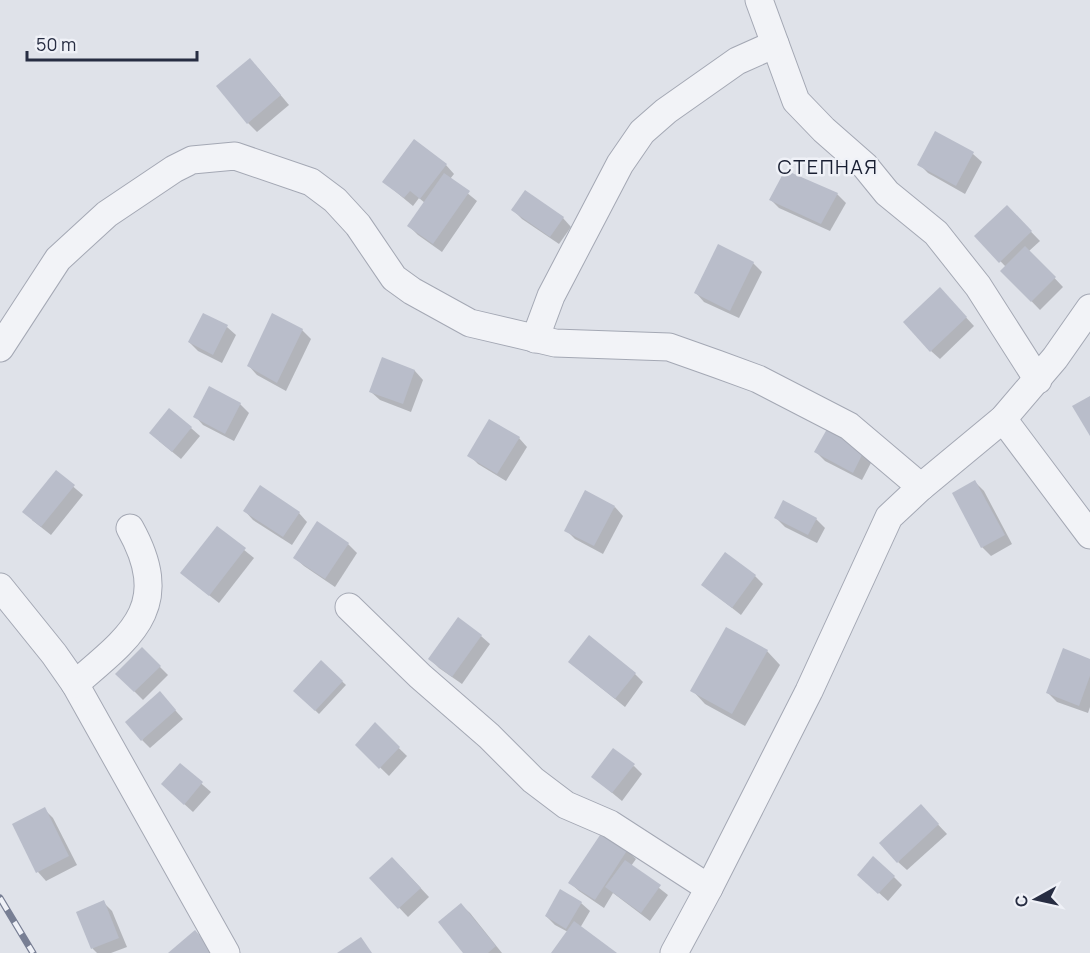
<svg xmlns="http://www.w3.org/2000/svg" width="1090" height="953" font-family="Manrope,sans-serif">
	<rect width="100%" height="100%" fill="#dfe2e9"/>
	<g fill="#0003">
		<path d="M258,68L289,105L257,132L248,123Z"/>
		<path d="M973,154L982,162L965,194L928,173L919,164Z"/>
		<path d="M446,165L454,174L450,179L477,201L442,252L418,235L409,226L425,203L419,198L413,206L384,182Z"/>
		<path d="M837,194L846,203L830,231L779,208L771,200Z"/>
		<path d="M1007,207L1040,241L1029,251L1063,287L1040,310L1002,271L1006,267L976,236Z"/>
		<path d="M513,210L563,218L571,227L559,244L522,219Z"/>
		<path d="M753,263L762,272L739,318L704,302L696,293Z"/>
		<path d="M948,298L974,326L940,359L931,351Z"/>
		<path d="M227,327L236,335L222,363L198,351L189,342Z"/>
		<path d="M302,330L311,339L286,391L257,375L249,366Z"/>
		<path d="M383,359L415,371L423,380L411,412L380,400L371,392Z"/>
		<path d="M240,404L249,413L234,441L203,425L195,416Z"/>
		<path d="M191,428L200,436L181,459L159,441Z"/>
		<path d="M827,431L873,459L862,480L825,461L816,452Z"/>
		<path d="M519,438L527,447L506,481L478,464L469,455Z"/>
		<path d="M56,472L83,495L51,535L32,520Z"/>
		<path d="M975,482L984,491L1012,544L991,556L982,547Z"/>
		<path d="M615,507L623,516L603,554L575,539L566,530Z"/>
		<path d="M245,511L299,513L307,522L292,545L253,520Z"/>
		<path d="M776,518L816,519L825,528L817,543L785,527Z"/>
		<path d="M217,528L254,558L219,603L191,581Z"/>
		<path d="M348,544L357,553L335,587L304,566L295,558Z"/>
		<path d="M755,576L763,584L741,615L703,585Z"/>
		<path d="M481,636L490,644L462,684L439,668L430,659Z"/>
		<path d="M142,649L168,675L143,700L117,674Z"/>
		<path d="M767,651L780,665L745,726L705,704L692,690Z"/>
		<path d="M1090,660V707L1088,713L1057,702L1048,693Z"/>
		<path d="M321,662L346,685L319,714L295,691Z"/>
		<path d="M579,670L635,674L643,682L625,707Z"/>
		<path d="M168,702L183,719L150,748L142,740Z"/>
		<path d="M375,725L407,756L389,776L357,745Z"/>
		<path d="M180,765L211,792L193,812L172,793Z"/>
		<path d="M634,766L642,774L622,801L593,777Z"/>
		<path d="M44,809L53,818L77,865L46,881L38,872Z"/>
		<path d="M929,815L947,834L907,870L898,862Z"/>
		<path d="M627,850L636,859L631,866L668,895L650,921L613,893L604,908L579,891L570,883Z"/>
		<path d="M401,867L429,897L408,917L371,878Z"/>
		<path d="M894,877L902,885L888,901L868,883Z"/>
		<path d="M103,902L112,911L127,947L111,953H97L93,949L78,913Z"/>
		<path d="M581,903L590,911L580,928L614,953H552L568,932L555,925L546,916Z"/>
		<path d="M461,905L470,913L502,953H465Z"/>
	</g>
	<g fill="#b9bdca">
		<path d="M250,58L281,95L247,124L216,86Z"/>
		<path d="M935,131L974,152L956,186L917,165Z"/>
		<path d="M414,139L447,164L420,199L410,191L404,198L382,182Z"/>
		<path d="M785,170L838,193L821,224L769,200Z"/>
		<path d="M444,173L470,191L433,244L407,226Z"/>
		<path d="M525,190L564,217L550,237L511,210Z"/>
		<path d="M1007,205L1032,231L999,263L974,236Z"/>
		<path d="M718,244L754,262L730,311L694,293Z"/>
		<path d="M1025,246L1056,277L1031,302L1000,271Z"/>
		<path d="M940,287L967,317L930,352L903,322Z"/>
		<path d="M203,313L228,325L213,355L188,342Z"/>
		<path d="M272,313L303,329L277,383L247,366Z"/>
		<path d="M382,357L415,370L403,404L369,392Z"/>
		<path d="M209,386L241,403L225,434L193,417Z"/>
		<path d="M1090,396V436L1072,406Z"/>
		<path d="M169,408L192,427L172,452L149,433Z"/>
		<path d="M489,419L520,437L497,474L467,456Z"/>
		<path d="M827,429L865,449L853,473L814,452Z"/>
		<path d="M56,470L75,485L41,527L22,512Z"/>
		<path d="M975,480L1005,535L981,548L952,493Z"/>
		<path d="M260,485L300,512L283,537L243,511Z"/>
		<path d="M585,490L615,506L594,546L564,531Z"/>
		<path d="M783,500L817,518L808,535L774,518Z"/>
		<path d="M317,521L349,543L325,579L293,558Z"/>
		<path d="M217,526L246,548L209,596L180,573Z"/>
		<path d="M725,552L756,575L732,608L701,585Z"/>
		<path d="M458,617L482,635L452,677L428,659Z"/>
		<path d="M726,627L768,650L732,714L690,691Z"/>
		<path d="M589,635L636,673L615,699L568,662Z"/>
		<path d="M142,647L161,666L134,692L115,674Z"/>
		<path d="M1063,648L1090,659V676L1079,706L1046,693Z"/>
		<path d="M321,660L343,681L315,711L293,691Z"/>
		<path d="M160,691L176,710L141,741L125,722Z"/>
		<path d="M375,722L400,747L379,769L355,745Z"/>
		<path d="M613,748L635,764L612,793L591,777Z"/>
		<path d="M180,763L203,782L184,805L161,784Z"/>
		<path d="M921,804L939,824L897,863L879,843Z"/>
		<path d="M45,807L69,856L36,873L12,824Z"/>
		<path d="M602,832L628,849L595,900L568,883Z"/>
		<path d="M873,856L895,876L878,894L857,875Z"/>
		<path d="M392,857L421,888L398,909L369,878Z"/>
		<path d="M625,860L661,885L641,913L605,887Z"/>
		<path d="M560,889L582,902L566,929L545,916Z"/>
		<path d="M104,900L119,938L91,949L76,912Z"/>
		<path d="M461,903L496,946L488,953H463L438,922Z"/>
		<path d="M574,921L617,953H551Z"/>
		<path d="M195,930L213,951L210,953H168Z"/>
		<path d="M361,937L372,953H337Z"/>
	</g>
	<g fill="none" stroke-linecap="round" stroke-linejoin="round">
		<g stroke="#a4a8b4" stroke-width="29">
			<g id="minor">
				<path d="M759,0L796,101L824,130L865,166L887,193L936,233L978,286L1038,380"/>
				<path d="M535,339L551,296L620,164L642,132L666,111L737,61L775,44"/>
				<path d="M0,348L58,259L107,214L174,169L192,160L235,156L311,182L335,200L358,225L394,278L412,291L470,323L555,343L669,347L717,364L758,379L849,426L921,487"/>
				<path d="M1003,419L1090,535"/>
				<path d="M0,587L54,654L75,684L226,953"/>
				<path d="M349,607L420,676L489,736L533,780L566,805L610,824L709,888"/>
				<path d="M75,684C131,636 174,607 130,528"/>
				<path d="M674,953L709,888L809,691L889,517L921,487L1003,419L1055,358L1090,308"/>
			</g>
		</g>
		<use href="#minor" stroke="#f2f3f7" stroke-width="27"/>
		<g stroke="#787f94" stroke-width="7">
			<path id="rail" d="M0,898L33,953"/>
		</g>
		<use href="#rail" stroke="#eff1f7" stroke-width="4.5" stroke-dasharray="14" stroke-linecap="butt"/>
	</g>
	<g text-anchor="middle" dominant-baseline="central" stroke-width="5" stroke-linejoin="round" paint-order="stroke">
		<g font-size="20" letter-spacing="1.5" fill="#191f32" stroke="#eff1f7">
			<text x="828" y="166">СТЕПНАЯ</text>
		</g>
	</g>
	<g transform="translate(1036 899) rotate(262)" stroke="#eff1f7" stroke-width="4.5" paint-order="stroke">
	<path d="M0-4.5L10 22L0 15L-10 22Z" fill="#272d42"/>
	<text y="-9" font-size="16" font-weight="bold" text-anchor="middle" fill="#272d42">С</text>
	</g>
	<path d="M27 51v9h170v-9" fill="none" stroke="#272d42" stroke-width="3"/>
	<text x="36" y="51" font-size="18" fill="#272d42" stroke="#eff1f7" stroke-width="4.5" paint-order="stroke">50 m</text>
</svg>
